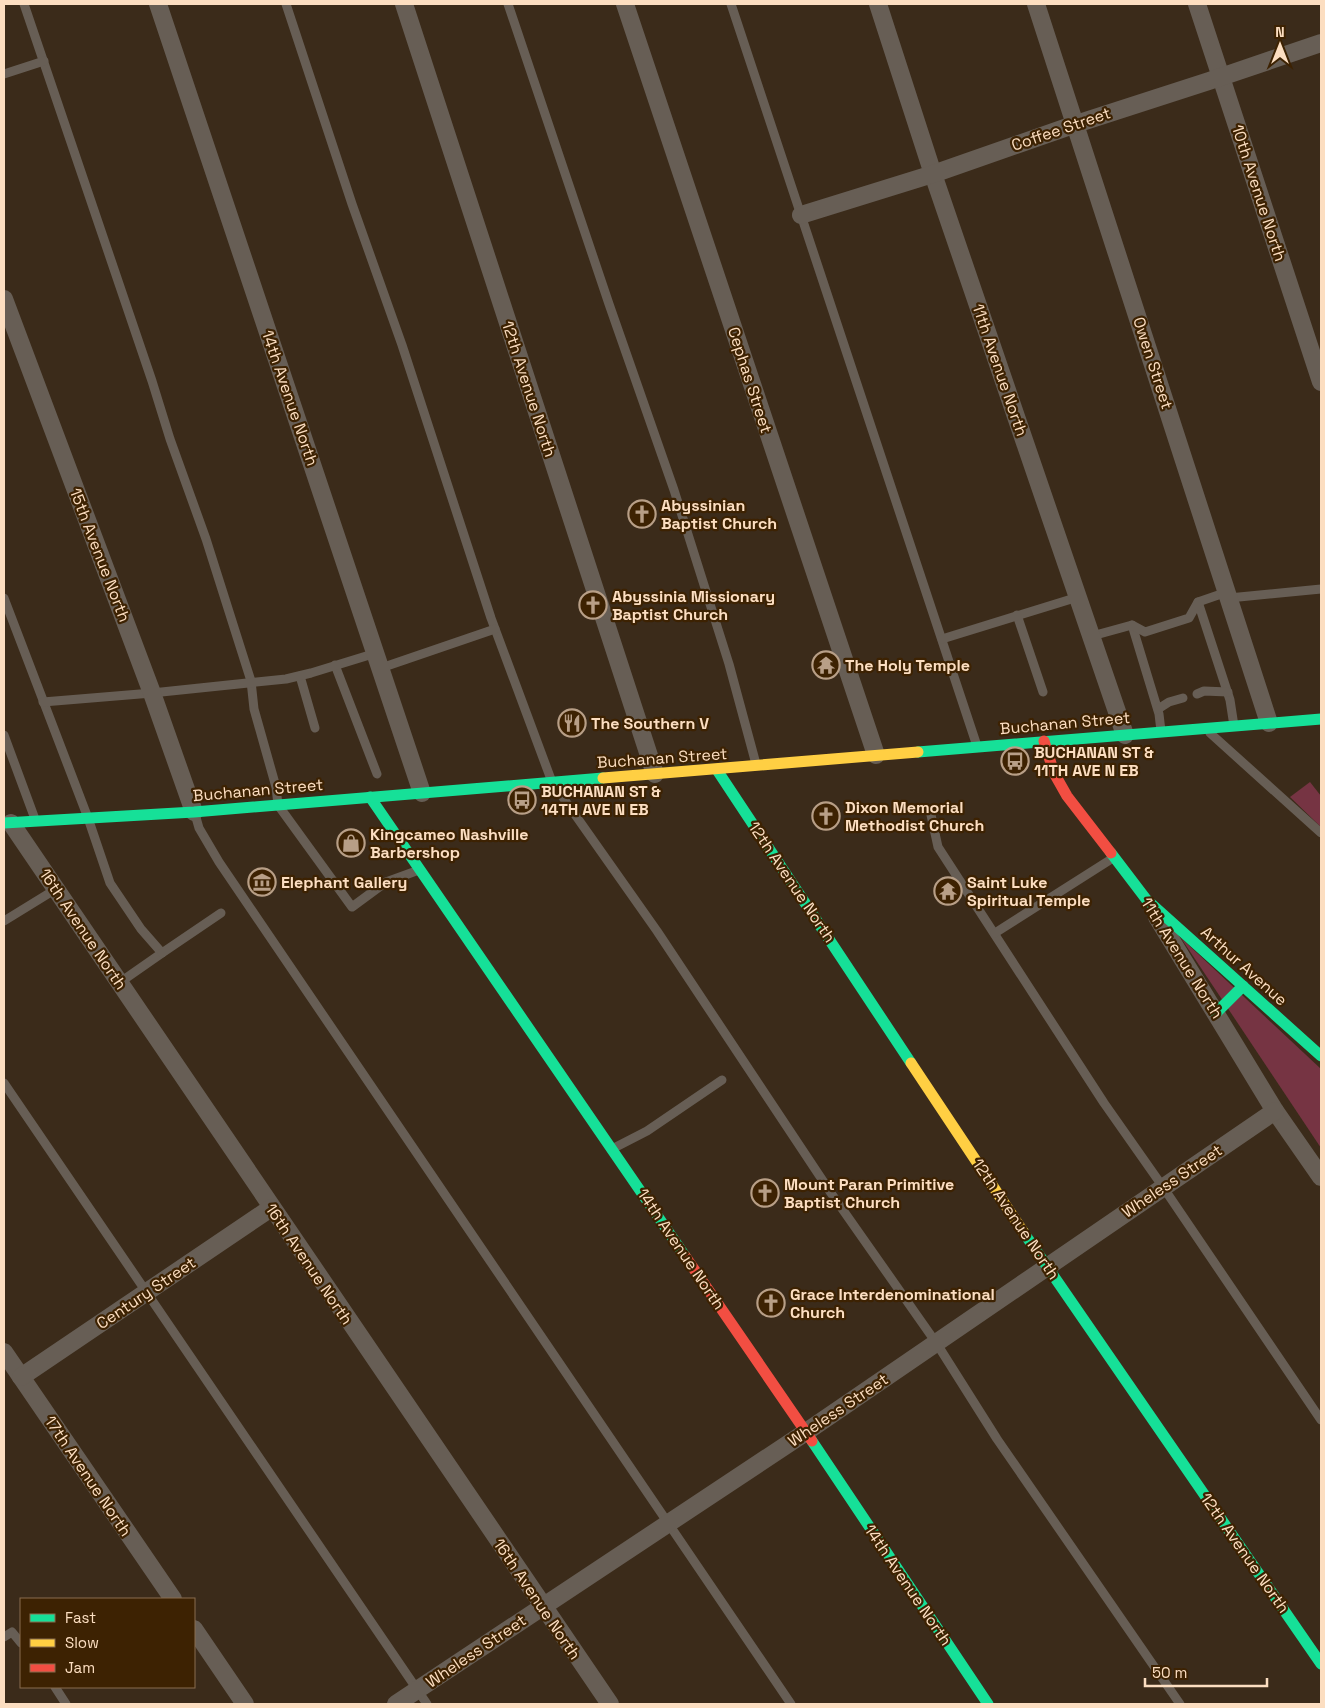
<svg xmlns="http://www.w3.org/2000/svg" width="1325" height="1708" font-family="'Space Grotesk',sans-serif">
	<rect width="100%" height="100%" fill="#3b2b1a"/>
	<g fill="#763443">
		<path d="M1310,782L1321,796V827L1290,797Z"/>
		<path d="M1181,938L1321,1069V1148Z"/>
	</g>
	<g fill="none" stroke-linecap="round" stroke-linejoin="round">
		<g stroke="#675e55" stroke-width="9">
			<path d="M24,4L152,381L170,439L206,539L251,681L254,709L276,787L278,805L352,907L386,882L419,870"/>
			<path d="M286,4L352,204L402,345L491,618L552,782L657,931L831,1193L937,1344L997,1439L1180,1704"/>
			<path d="M508,4L609,304L674,490L729,664L756,764"/>
			<path d="M731,4L977,746"/>
			<path d="M4,74L44,61"/>
			<path d="M4,598L88,818L110,883L141,929L162,953L119,983"/>
			<path d="M1229,598L1321,589"/>
			<path d="M1198,602L1230,700L1234,726"/>
			<path d="M1017,615L1043,692"/>
			<path d="M1132,625L1159,714L1161,731"/>
			<path d="M1092,636L1132,625L1145,632L1189,618L1198,602L1227,592"/>
			<path d="M942,639L1078,597"/>
			<path d="M335,665L377,774"/>
			<path d="M381,668L495,629"/>
			<path d="M300,676L315,728"/>
			<path d="M1197,694L1204,691L1228,692"/>
			<path d="M43,702L152,693L286,679L311,673L376,653"/>
			<path d="M1158,709L1169,702L1183,698"/>
			<path d="M1210,733L1321,833"/>
			<path d="M4,735L35,819"/>
			<path d="M195,814L199,828L219,862L791,1704"/>
			<path d="M931,815L938,847L1104,1103L1163,1187L1321,1420"/>
			<path d="M4,921L56,889"/>
			<path d="M995,933L1113,858"/>
			<path d="M162,953L221,913"/>
			<path d="M4,1083L427,1704"/>
			<path d="M612,1149L647,1131L722,1080"/>
			<path d="M4,1637L12,1632L21,1643"/>
			<path d="M55,1687L66,1704"/>
		</g>
		<g stroke="#675e55" stroke-width="18">
			<path d="M158,4L422,793"/>
			<path d="M404,4L655,774"/>
			<path d="M625,4L876,755"/>
			<path d="M878,4L933,174L1125,735"/>
			<path d="M1036,4L1269,723"/>
			<path d="M1197,4L1321,382"/>
			<path d="M801,215L933,174L1076,124L1209,81L1321,43"/>
			<path d="M4,299L152,693L194,812"/>
			<path d="M11,823L610,1704"/>
			<path d="M1157,917L1275,1111L1321,1177"/>
			<path d="M4,1352L173,1599"/>
			<path d="M21,1377L271,1208"/>
			<path d="M194,1629L245,1704"/>
			<path d="M396,1704L806,1432L1275,1111"/>
		</g>
		<g stroke="#16e098" stroke-width="11">
			<path d="M918,752L1321,719"/>
			<path d="M717,770L911,1063"/>
			<path d="M370,797L685,1256"/>
			<path d="M4,823L194,812L603,778"/>
			<path d="M1111,853L1146,899L1321,1056"/>
			<path d="M1216,1013L1243,986"/>
			<path d="M1024,1233L1321,1664"/>
			<path d="M812,1441L988,1704"/>
		</g>
		<g stroke="#ffcf43" stroke-width="11">
			<path d="M603,778L918,752"/>
			<path d="M911,1063L1024,1233"/>
		</g>
		<g stroke="#f24e42" stroke-width="11">
			<path d="M1044,741L1054,773L1067,796L1111,853"/>
			<path d="M685,1256L812,1441"/>
		</g>
	</g>
	<defs>
		<g id="church-ring" transform="scale(1.4375)"><circle r="9.5" fill="#3d2202" stroke="#b89f87" stroke-width="1.5"/><path d="M-1.2-6h2.4v3.5h3.3v2.4h-3.3V6h-2.4V-.1h-3.3v-2.4h3.3Z" fill="#b89f87"/></g>
		<g id="temple-ring" transform="scale(1.4375)"><circle r="9.5" fill="#3d2202" stroke="#b89f87" stroke-width="1.5"/><path d="M0-6L5-2H3V0L6.5 2.5H4V6H1.5V3h-3V6H-4V2.5H-6.5L-3 0V-2H-5Z" fill="#b89f87"/></g>
		<g id="restaurant-ring" transform="scale(1.4375)"><circle r="9.5" fill="#3d2202" stroke="#b89f87" stroke-width="1.5"/><path d="M-5-6h1v4h1v-4h1v4h1v-4h1v5L-1.5 .5V6h-2V.5L-5-1ZM5-6V6H3V1.5H1.5Q1.5-4 5-6Z" fill="#b89f87"/></g>
		<g id="bus-ring" transform="scale(1.4375)"><circle r="9.5" fill="#3d2202" stroke="#b89f87" stroke-width="1.5"/><path d="M-5-6H5V4H4V6H2V4H-2V6H-4V4H-5ZM-3.5-4V0h7V-4ZM-3.5 1.2v1.5H-2V1.2ZM2 1.2v1.5H3.5V1.2Z" fill="#b89f87"/></g>
		<g id="shop-ring" transform="scale(1.4375)"><circle r="9.5" fill="#3d2202" stroke="#b89f87" stroke-width="1.5"/><path d="M-5-2.5h2.3a2.7 3.5 0 0 1 5.4 0H5L5.5 6h-11ZM-1.5-2.5h3a1.5 2.3 0 0 0-3 0Z" fill="#b89f87"/></g>
		<g id="museum-ring" transform="scale(1.4375)"><circle r="9.5" fill="#3d2202" stroke="#b89f87" stroke-width="1.5"/><path d="M0-6L6-3V-2H-6V-3ZM-5-1h2V3h-2ZM-1-1h2V3h-2ZM3-1h2V3H3ZM-6 4H6V6H-6Z" fill="#b89f87"/></g>
	</defs>
	<g fill-rule="evenodd">
		<use href="#church-ring" x="642" y="514"/>
		<use href="#church-ring" x="593" y="605"/>
		<use href="#temple-ring" x="826" y="665"/>
		<use href="#restaurant-ring" x="572" y="723"/>
		<use href="#bus-ring" x="1015" y="761"/>
		<use href="#bus-ring" x="522" y="800"/>
		<use href="#church-ring" x="826" y="816"/>
		<use href="#shop-ring" x="351" y="843"/>
		<use href="#museum-ring" x="262" y="882"/>
		<use href="#temple-ring" x="948" y="891"/>
		<use href="#church-ring" x="765" y="1193"/>
		<use href="#church-ring" x="771" y="1303"/>
	</g>
	<g text-anchor="middle" dominant-baseline="central" stroke-width="4.5" stroke-linejoin="round" paint-order="stroke">
		<g font-size="16" fill="#fcdec1" stroke="#3d2202">
			<text transform="translate(1061 129) rotate(-19)">Coffee Street</text>
			<text transform="translate(1259 193) rotate(72)">10th Avenue North</text>
			<text transform="translate(1153 363) rotate(72)">Owen Street</text>
			<text transform="translate(1000 370) rotate(71)">11th Avenue North</text>
			<text transform="translate(750 380) rotate(72)">Cephas Street</text>
			<text transform="translate(529 389) rotate(72)">12th Avenue North</text>
			<text transform="translate(290 398) rotate(71)">14th Avenue North</text>
			<text transform="translate(100 555) rotate(69)">15th Avenue North</text>
			<text transform="translate(1065 723) rotate(-5)">Buchanan Street</text>
			<text transform="translate(662 758) rotate(-4)">Buchanan Street</text>
			<text transform="translate(258 790) rotate(-5)">Buchanan Street</text>
			<text transform="translate(792 882) rotate(56)">12th Avenue North</text>
			<text transform="translate(83 929) rotate(56)">16th Avenue North</text>
			<text transform="translate(1182 958) rotate(58)">11th Avenue North</text>
			<text transform="translate(1244 966) rotate(42)">Arthur Avenue</text>
			<text transform="translate(1172 1181) rotate(-34)">Wheless Street</text>
			<text transform="translate(1016 1219) rotate(56)">12th Avenue North</text>
			<text transform="translate(681 1249) rotate(56)">14th Avenue North</text>
			<text transform="translate(309 1264) rotate(56)">16th Avenue North</text>
			<text transform="translate(146 1293) rotate(-34)">Century Street</text>
			<text transform="translate(838 1410) rotate(-34)">Wheless Street</text>
			<text transform="translate(88 1476) rotate(56)">17th Avenue North</text>
			<text transform="translate(1245 1553) rotate(55)">12th Avenue North</text>
			<text transform="translate(908 1585) rotate(56)">14th Avenue North</text>
			<text transform="translate(537 1599) rotate(56)">16th Avenue North</text>
			<text transform="translate(476 1651) rotate(-34)">Wheless Street</text>
		</g>
		<g font-size="16" font-weight="bold" fill="#fcdec1" stroke="#3d2202" text-anchor="start">
			<text x="661" y="505">Abyssinian<tspan x="661" dy="18">Baptist Church</tspan></text>
			<text x="612" y="596">Abyssinia Missionary<tspan x="612" dy="18">Baptist Church</tspan></text>
			<text x="845" y="665">The Holy Temple</text>
			<text x="591" y="723">The Southern V</text>
			<text x="1034" y="752">BUCHANAN ST &amp;<tspan x="1034" dy="18">11TH AVE N EB</tspan></text>
			<text x="541" y="791">BUCHANAN ST &amp;<tspan x="541" dy="18">14TH AVE N EB</tspan></text>
			<text x="845" y="807">Dixon Memorial<tspan x="845" dy="18">Methodist Church</tspan></text>
			<text x="370" y="834">Kingcameo Nashville<tspan x="370" dy="18">Barbershop</tspan></text>
			<text x="281" y="882">Elephant Gallery</text>
			<text x="967" y="882">Saint Luke<tspan x="967" dy="18">Spiritual Temple</tspan></text>
			<text x="784" y="1184">Mount Paran Primitive<tspan x="784" dy="18">Baptist Church</tspan></text>
			<text x="790" y="1294">Grace Interdenominational<tspan x="790" dy="18">Church</tspan></text>
		</g>
	</g>
	<rect width="1325" height="1708" fill="none" stroke="#fcdec1" stroke-width="10"/>
	<rect x="20" y="1598" width="175" height="90" fill="#3d2202" stroke="#896d4e"/>
	<rect x="30" y="1614" width="25" height="8" fill="#16e098" stroke="#896d4e"/>
	<text x="65" y="1623" font-size="15" fill="#fcdec1">Fast</text>
	<rect x="30" y="1639" width="25" height="8" fill="#ffcf43" stroke="#896d4e"/>
	<text x="65" y="1648" font-size="15" fill="#fcdec1">Slow</text>
	<rect x="30" y="1664" width="25" height="8" fill="#f24e42" stroke="#896d4e"/>
	<text x="65" y="1673" font-size="15" fill="#fcdec1">Jam</text>
	<g transform="translate(1280 45)" stroke="#3d2202" stroke-width="4" paint-order="stroke">
	<path d="M0-4L9 19L0 12L-9 19Z" fill="#fcdec1"/>
	<text y="-8" font-size="14" font-weight="bold" text-anchor="middle" fill="#fcdec1">N</text>
	</g>
	<path d="M1145 1678v8h122v-8" fill="none" stroke="#fcdec1" stroke-width="2.5"/>
	<text x="1152" y="1678" font-size="15" fill="#fcdec1" stroke="#3d2202" stroke-width="4" paint-order="stroke">50 m</text>
</svg>
